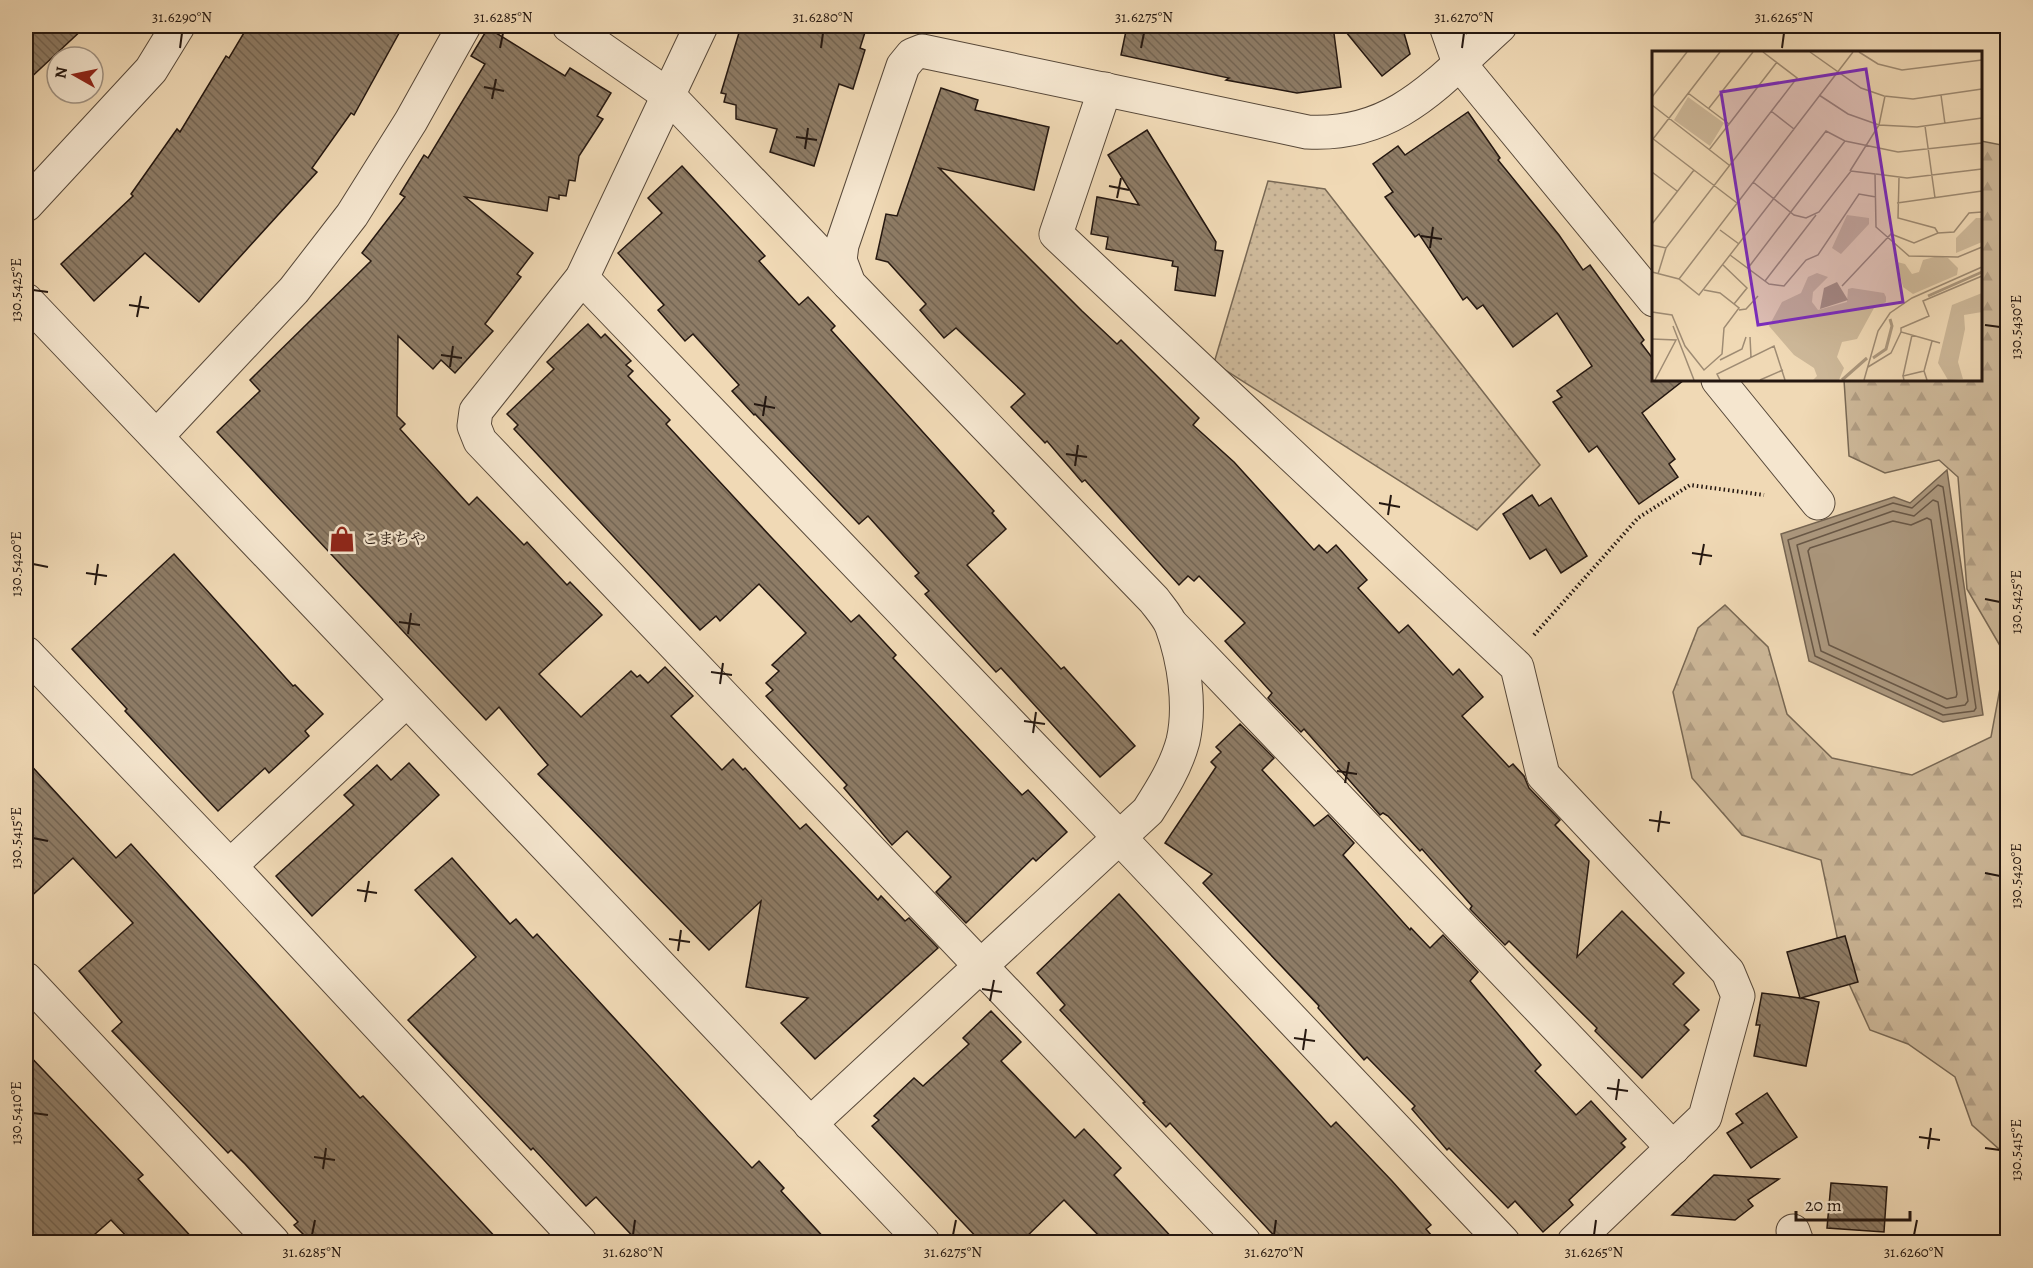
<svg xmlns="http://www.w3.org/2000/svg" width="2033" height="1268" font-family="Alegreya,'Noto Serif JP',serif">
	<defs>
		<pattern id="forest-firs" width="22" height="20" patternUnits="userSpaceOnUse" patternTransform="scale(1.5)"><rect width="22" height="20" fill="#cdb899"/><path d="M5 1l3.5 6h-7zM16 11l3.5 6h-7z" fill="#b09d83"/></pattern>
		<pattern id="park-dots" width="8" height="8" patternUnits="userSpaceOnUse" patternTransform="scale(1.5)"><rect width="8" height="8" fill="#cdb899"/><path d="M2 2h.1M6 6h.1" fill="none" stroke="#b09d83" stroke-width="1.8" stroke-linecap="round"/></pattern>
		<pattern id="building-back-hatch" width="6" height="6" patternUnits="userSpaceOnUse" patternTransform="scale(1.5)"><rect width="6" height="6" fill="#8e7c66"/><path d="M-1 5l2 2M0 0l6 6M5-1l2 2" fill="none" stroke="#746553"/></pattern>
	</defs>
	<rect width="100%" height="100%" fill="#f0d9b5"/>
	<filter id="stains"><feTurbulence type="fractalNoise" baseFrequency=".00333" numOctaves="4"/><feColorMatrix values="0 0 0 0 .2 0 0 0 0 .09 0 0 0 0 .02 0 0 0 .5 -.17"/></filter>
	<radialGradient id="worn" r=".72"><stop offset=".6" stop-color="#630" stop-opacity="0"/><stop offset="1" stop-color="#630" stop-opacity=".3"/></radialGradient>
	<path fill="url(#forest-firs)" stroke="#786854" stroke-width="1.5" d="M1981,141L2007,146V1156L1972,1125L1955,1077L1908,1044L1870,1030L1845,975L1821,860L1742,835L1692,778L1673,692L1698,628L1725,605L1768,647L1787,714L1832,758L1912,775L1991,737L2006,656L1967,589L1958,477L1939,460L1885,473L1849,456L1844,380H1980Z"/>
	<path fill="url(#park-dots)" stroke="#786854" stroke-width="1.5" d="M1268,181L1325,189L1540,465L1477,530L1214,363Z"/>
	<path fill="#ab977d" stroke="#756451" stroke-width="1.5" d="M1947,470L1983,715L1943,722L1809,661L1781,534L1894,497L1910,503Z"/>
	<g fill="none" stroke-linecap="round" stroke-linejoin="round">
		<g stroke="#685746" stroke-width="1.5">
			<path d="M1938,485L1943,487L1976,708L1974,711L1943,715L1815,656L1788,540L1893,503L1912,508Z"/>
			<path d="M1933,500L1938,502L1968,701L1965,705L1946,708L1821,651L1797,545L1893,511L1914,516Z"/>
			<path d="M1927,518L1931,520L1957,694L1956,697L1947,699L1829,645L1808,551L1810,548L1893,521L1911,525Z"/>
		</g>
	</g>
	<g fill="url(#building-back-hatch)" stroke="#241710" stroke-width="1.5">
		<path d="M26,26H86L26,82Z"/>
		<path d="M248,26H403L354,115L351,113L312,168L317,172L199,302L145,253L94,301L61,264L133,196L131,194L177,129L180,132L226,56L229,58Z"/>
		<path d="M741,26H867L860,48L865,50L853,89L839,84L814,166L770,152L777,129L736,119V105L724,102L726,94L721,93Z"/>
		<path d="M1127,26H1333L1341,87L1297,93L1226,80L1229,78L1121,55Z"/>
		<path d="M1341,26H1402L1410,54L1382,76Z"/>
		<path d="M488,28L565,76L570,68L611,93L597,116L603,119L579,156L575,181L569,180L566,196L559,195V199L549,197L547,211L465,197L533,253L517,274L521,277L485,324L493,331L455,373L441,360L433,369L398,336L397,416L405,424L400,429L469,505L477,497L524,545L527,542L567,585L570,582L602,615L539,674L581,717L631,671L637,677L640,675L648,683L665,667L693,696L671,716L722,770L733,759L743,770L745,768L800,829L806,824L878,900L881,896L905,921L909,918L938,948L815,1059L781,1023L808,998L746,987L761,901L709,950L538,774L548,765L499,707L486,720L217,432L260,391L250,380L371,261L362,253L405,197L400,194L424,155L428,158L485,64L471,56Z"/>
		<path d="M941,88L978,100L975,110L1049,127L1034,190L939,168L1082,311L1117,344L1121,340L1199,418L1193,425L1234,462L1314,550L1319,545L1327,553L1336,545L1367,580L1358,588L1399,633L1408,625L1453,675L1459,669L1483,697L1462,716L1509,767L1513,764L1524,776L1529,788L1560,820L1555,825L1589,861L1577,957L1622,911L1684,973L1673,984L1699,1010L1684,1025L1689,1030L1642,1078L1595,1031L1597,1028L1509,941L1505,945L1470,909L1472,906L1422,849L1420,851L1388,816L1383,813L1380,815L1304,729L1301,732L1268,698L1272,693L1225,641L1245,623L1199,576L1194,581L1188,576L1179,585L1085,480L1082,482L1047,441L1045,443L1011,407L1025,394L956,328L944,338L920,310L926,304L888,262L876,259L886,214L897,216Z"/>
		<path d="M1468,112L1500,158L1498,160L1559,235L1583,270L1590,265L1644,340L1641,343L1653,359V380H1684L1642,413L1675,459L1669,464L1678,477L1639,504L1597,446L1589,452L1553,402L1562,397L1557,391L1592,366L1557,313L1513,347L1483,305L1477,309L1467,297L1463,300L1419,234L1415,237L1385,197L1393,192L1373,164L1398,146L1405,155Z"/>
		<path d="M1147,130L1216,242L1215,250L1223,251L1215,296L1175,290L1178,267L1172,266L1173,261L1106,249L1108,237L1091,234L1097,197L1139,205L1108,155Z"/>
		<path d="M682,166L765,256L759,261L799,305L808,297L835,326L831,330L994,511L992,513L1006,529L967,565L1061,669L1064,667L1135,746L1100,777L1001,668L996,672L925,594L929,591L915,576L919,573L868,516L859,524L755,414L754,415L732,391L739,385L693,334L685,341L658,310L664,305L618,253L662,213L648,198Z"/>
		<path d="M588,324L601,338L605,334L631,361L626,365L633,371L628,376L670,420L666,424L771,537L851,622L859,615L896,655L893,658L1022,795L1028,790L1067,832L1036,861L1033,858L966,923L936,892L951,877L907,831L892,845L844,788L847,785L766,696L773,690L766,683L779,671L772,665L806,633L759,584L720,621L716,616L700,630L514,429L518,425L507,414L554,369L547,362Z"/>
		<path d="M1532,495L1539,506L1551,498L1587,556L1561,573L1546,549L1530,559L1503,514Z"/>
		<path d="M174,554L293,686L295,685L323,714L305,731L309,736L269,773L265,768L218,811L125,711L127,709L72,649Z"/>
		<path d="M1240,724L1274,758L1262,770L1314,826L1328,815L1354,843L1343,855L1410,930L1411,928L1430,948L1443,935L1478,972L1470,981L1541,1065L1535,1071L1576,1115L1591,1101L1626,1139L1621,1143L1625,1147L1569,1200L1573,1205L1543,1232L1515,1201L1508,1208L1449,1148L1447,1150L1412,1109L1415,1106L1367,1057L1364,1060L1318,1008L1319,1006L1203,883L1212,874L1165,843L1216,767L1211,762L1221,752L1216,747Z"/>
		<path d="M26,760L116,858L131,844L360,1098L363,1096L500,1242H311L294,1225L298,1222L245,1164L231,1150L228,1153L112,1031L122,1022L79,971L133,923L73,858L26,901Z"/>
		<path d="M409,763L439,795L312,916L276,876L354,805L344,795L377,765L391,780Z"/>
		<path d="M452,858L510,924L516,919L533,938L537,934L752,1168L759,1161L784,1188L781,1191L828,1242H638L596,1197L586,1206L533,1148L531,1150L408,1020L476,957L415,890Z"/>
		<path d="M1119,894L1331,1127L1336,1122L1392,1181L1431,1225L1426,1229L1437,1242H1280L1170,1123L1166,1127L1143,1103L1145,1102L1060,1010L1065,1005L1037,973Z"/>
		<path d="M1845,936L1858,982L1801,998L1819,1002L1806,1066L1754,1056L1760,1025H1756L1762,993L1800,998L1787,952Z"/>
		<path d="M991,1011L1021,1042L1001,1061L1075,1138L1084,1129L1121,1168L1114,1175L1176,1242H1105L1064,1200L1021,1242H981L872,1126L879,1120L874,1116L914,1078L923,1086L969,1044L963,1038Z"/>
		<path d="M26,1052L143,1175L138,1179L196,1242H132L111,1220L86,1242H26Z"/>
		<path d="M1767,1093L1797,1137L1751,1168L1727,1133L1743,1123L1736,1114Z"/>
		<path d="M1714,1175L1779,1179L1748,1200L1753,1206L1735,1220L1672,1215Z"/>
		<path d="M1831,1183L1887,1187L1884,1232L1827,1228Z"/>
	</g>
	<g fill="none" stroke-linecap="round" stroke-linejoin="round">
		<g stroke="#574839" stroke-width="35">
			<g id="minor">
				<path d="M569,26L668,95L848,283"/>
				<path d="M701,26L582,278L476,411L474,426L480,441L1244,1242"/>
				<path d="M1446,26L1459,63L1654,300"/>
				<path d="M1105,89L1056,234L1517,667L1543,775L1728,972L1738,996L1705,1117L1574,1242"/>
				<path d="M26,205L151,70L178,26"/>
				<path d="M582,278L1119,837L1503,1242"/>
				<path d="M26,300L923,1242"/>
				<path d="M1718,380L1818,503"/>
				<path d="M157,436L294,290L352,215L411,121L464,26"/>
				<path d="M1172,625L1673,1148"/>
				<path d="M26,653L230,866L580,1242"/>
				<path d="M230,866L406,701"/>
				<path d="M26,979L273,1242"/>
				<path d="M810,1124L1148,811C1162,789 1176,767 1183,741C1191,706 1184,660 1172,627C1169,618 1160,608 1154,600L849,284L840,260L842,245L903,66L912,55L922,51L1307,132C1396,137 1439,81 1500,26"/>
				<path d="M1793,1231L1797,1242"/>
			</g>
		</g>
		<path stroke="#241710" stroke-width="4" stroke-dasharray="1.5 3" stroke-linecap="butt" d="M1534,635L1638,518L1690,485L1764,495"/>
		<use href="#minor" stroke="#f5e6cf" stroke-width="33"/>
	</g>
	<path fill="none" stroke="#241710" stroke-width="2" d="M180,48L182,33M500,48L503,33M821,48L823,33M1141,48L1144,33M1462,48L1464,33M1782,48L1784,33M484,87L504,91M492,99L496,79M796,137L817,140M805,149L808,128M1109,186L1129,190M1117,198L1121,178M1421,236L1442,239M1430,248L1433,227M33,290L48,292M129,305L149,308M137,317L141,296M1985,325L2000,327M441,355L462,358M450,367L453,346M754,404L775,408M763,416L766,396M1066,454L1087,457M1075,466L1078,445M1379,503L1400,507M1388,515L1391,495M1692,553L1712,556M33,564L48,567M1700,565L1704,544M86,573L107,576M95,585L98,564M1985,599L2000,602M399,622L420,625M408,634L411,613M711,672L732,675M720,684L723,663M1024,721L1045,724M1033,733L1036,712M1337,771L1357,774M1345,783L1349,762M1649,820L1670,823M1658,832L1661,811M33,838L48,841M1985,873L2000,876M357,890L377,893M365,902L369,881M669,939L690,942M678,951L681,930M982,989L1002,992M990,1001L994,980M1294,1038L1315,1041M1303,1050L1306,1029M1607,1088L1628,1091M1616,1100L1619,1079M33,1113L48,1115M1919,1137L1940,1140M1985,1148L2000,1150M1928,1149L1931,1128M314,1157L335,1160M323,1169L326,1148M312,1235L315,1220M633,1235L635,1220M953,1235L956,1220M1274,1235L1276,1220M1594,1235L1596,1220M1914,1235L1917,1220"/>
	<defs>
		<g id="shop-bare" transform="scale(2.07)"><path d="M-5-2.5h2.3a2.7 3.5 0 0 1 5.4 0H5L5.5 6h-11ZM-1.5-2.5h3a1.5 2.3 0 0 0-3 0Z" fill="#8f2418" stroke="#f5e6cf" stroke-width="2.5" paint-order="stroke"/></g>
	</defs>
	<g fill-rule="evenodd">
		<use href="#shop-bare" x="342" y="539"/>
	</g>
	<g text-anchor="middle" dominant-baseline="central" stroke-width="4.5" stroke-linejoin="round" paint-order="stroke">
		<g font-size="16" fill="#241710" stroke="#f5e6cf" text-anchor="start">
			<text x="362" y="539">こまちや</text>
		</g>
	</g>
	<g transform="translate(1652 51)">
		<rect width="330" height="330" fill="#f0d9b5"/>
		<path d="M324,167H330V191L304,202V187ZM286,205L296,207L306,217L305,224L261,243L251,236L245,211L253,213L260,223L267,221L271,209ZM165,222L176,226L161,241L160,251L166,259L195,251L196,238L200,237L232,242L234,246V251L222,257L205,288L190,291L185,306L192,317L187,329H161L165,325L162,317L142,304L117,275L130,251L149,242L156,226ZM330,242V261L312,264L313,278L306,311L311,328L296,329L286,312L300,254Z" fill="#cdb899"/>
		<path d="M36,46L72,72L58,95L22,69ZM195,164L217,167V173L189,203L180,197Z" fill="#cdb899"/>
		<path d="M185,231L196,249L168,258L172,237Z" fill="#ab977d"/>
		<path fill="none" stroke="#ab977d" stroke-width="3" d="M276,245L330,221M221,307L234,298L240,275L238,268M190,329L215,307"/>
		<path fill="none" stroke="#9e8b73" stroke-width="1.5" d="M158,1L209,37L232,45L261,48L330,38M207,1L226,13L250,19L330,9M36,42L77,73M167,44L196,63L227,74L265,76L330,67M289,44L293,73M0,46L35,1M0,54L77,114M57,57L101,1M119,60L142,78M273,75L283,147M0,87L85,152M1,88L68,1M57,99L125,11M198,120L227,74L233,45M0,121L25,140M224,123L255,127L330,118M247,127L246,167L283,177L286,182M101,131L142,164L154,167L167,161L199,120L223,123L224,176L257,205L306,206L330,196M245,152L330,140M0,173L42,119M68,179L87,193M0,194L14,197L145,27L111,1M78,204L117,233L132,235L154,209L166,204L207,143L224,146M71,214L95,237L82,253M96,217L193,90M0,221L27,228L47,244L174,80L193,90L246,101L330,92M6,223L14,197M27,228L201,1M113,230L164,164M190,235L239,183L262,192L286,182L302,181L317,162L330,161M87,259L94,258L106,245M0,261L20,264L33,295L52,319L70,303L72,277L87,257L68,242L52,239M21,275L42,329M98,286L99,306M0,288L24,289L3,329M288,292L249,281V277L277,265L271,250L330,225M68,309L90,298L94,286M216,316L239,302L249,281M272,320L280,290M251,325L260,284M68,329L65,323L122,295L133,329M108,329L131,319M212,329L226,280L238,262L260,247L330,216M252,329L251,325L272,320L275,329"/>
		<path fill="#7b2cbf" fill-opacity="0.15" stroke="#7b2cbf" stroke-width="3" d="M214,18L251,251L106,274L69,41Z"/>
		<rect width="330" height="330" fill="none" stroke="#241710" stroke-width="3"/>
	</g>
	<rect width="2033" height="1268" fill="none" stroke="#f0d9b5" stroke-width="66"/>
	<g transform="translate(75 75) rotate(279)"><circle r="28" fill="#f5e6cf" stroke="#a19383" stroke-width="1.5"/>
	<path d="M0-4.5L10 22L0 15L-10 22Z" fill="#8f2418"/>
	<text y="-9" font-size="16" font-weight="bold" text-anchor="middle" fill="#241710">N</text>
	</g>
	<path d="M1796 1211v9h114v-9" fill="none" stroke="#241710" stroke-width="3"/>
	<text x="1805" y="1211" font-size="18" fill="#241710" stroke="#f5e6cf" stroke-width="4.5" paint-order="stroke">20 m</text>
	<rect x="33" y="33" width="1967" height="1202" fill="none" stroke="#241710" stroke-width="2"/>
	<g font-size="15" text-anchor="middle" fill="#241710">
		<text x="182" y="22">31.6290°N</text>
		<text x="503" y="22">31.6285°N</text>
		<text x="823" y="22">31.6280°N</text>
		<text x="1144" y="22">31.6275°N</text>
		<text x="1464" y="22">31.6270°N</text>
		<text x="1784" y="22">31.6265°N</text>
		<text transform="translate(16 290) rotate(-90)" y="5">130.5425°E</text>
		<text transform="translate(2016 327) rotate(-90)" y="5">130.5430°E</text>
		<text transform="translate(16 564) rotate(-90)" y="5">130.5420°E</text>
		<text transform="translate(2016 602) rotate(-90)" y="5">130.5425°E</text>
		<text transform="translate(16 838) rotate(-90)" y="5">130.5415°E</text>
		<text transform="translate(2016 876) rotate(-90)" y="5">130.5420°E</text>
		<text transform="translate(16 1113) rotate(-90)" y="5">130.5410°E</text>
		<text transform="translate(2016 1150) rotate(-90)" y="5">130.5415°E</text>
		<text x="312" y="1257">31.6285°N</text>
		<text x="633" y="1257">31.6280°N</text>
		<text x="953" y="1257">31.6275°N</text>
		<text x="1274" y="1257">31.6270°N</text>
		<text x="1594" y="1257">31.6265°N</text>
		<text x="1914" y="1257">31.6260°N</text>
	</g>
	<rect width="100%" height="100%" filter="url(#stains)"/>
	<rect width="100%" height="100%" fill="url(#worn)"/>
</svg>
